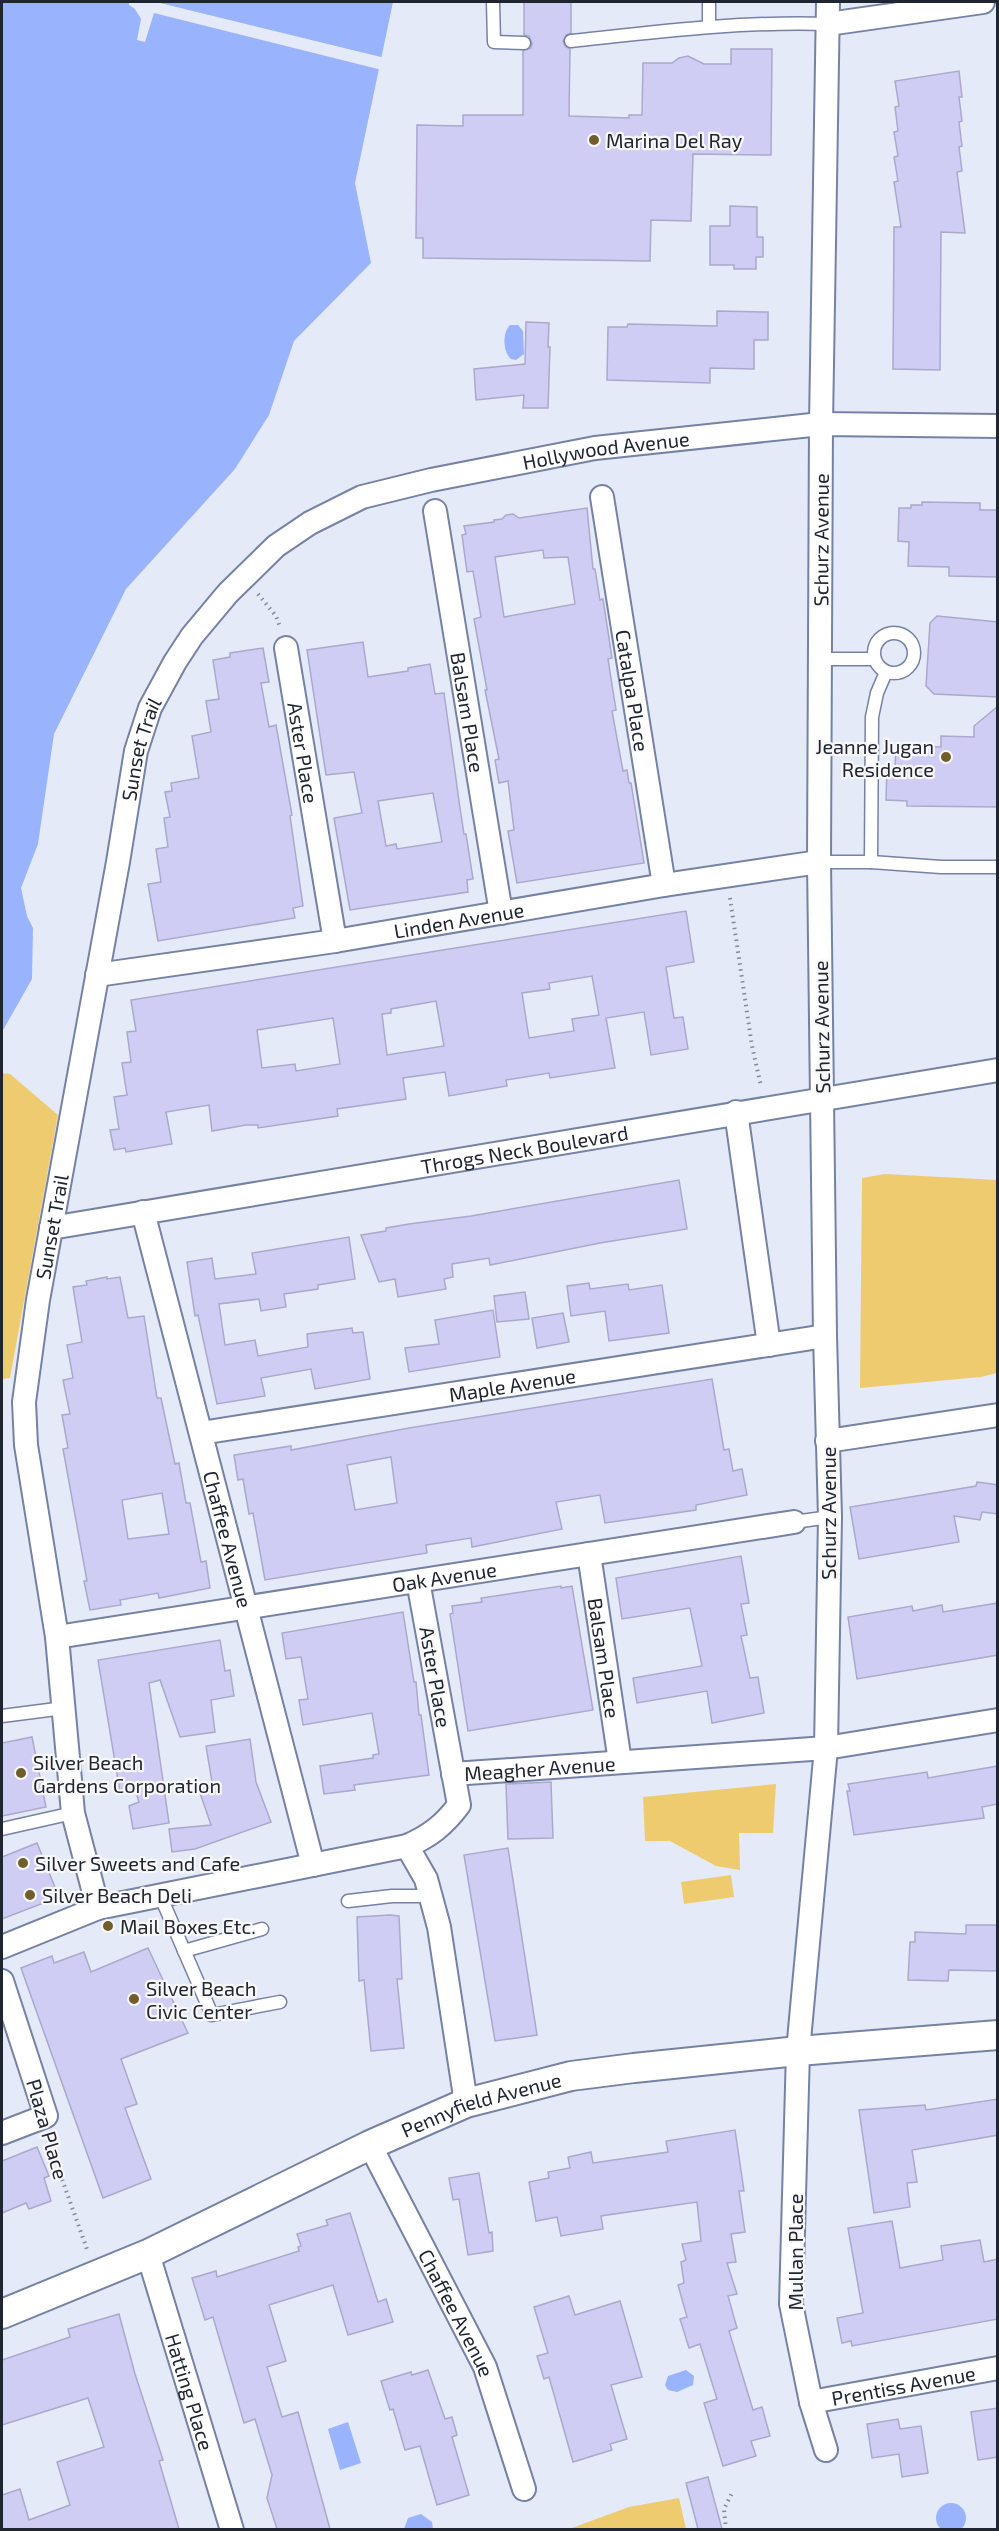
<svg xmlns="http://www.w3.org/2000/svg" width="999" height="2531" font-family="'Exo 2',sans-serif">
	<rect width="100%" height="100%" fill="#e5eaf9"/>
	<g fill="#eecb6e">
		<path d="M2,1073L10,1074L58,1115L10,1378L2,1379Z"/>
		<path d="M885,1174L997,1180V1373L981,1377L860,1388L862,1178Z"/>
		<path d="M776,1784L773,1833H739L740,1870L716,1866L670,1841H645L643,1797Z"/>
		<path d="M731,1875L734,1897L684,1904L681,1882Z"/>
		<path d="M679,2498L686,2529H569L629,2507Z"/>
	</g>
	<g fill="#99b3fd">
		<path d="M2,2H393L355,183L371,263L294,341L269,415L235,469L126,589L54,734L38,844L21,888L27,916L33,928L32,979L2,1032Z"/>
		<path d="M510,325H518L523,331L524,354L516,360L511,359C503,352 502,333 510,325Z"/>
		<path d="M686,2370L694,2376L693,2385L677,2392L668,2390L665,2385L668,2376Z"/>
		<path d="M348,2422L361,2463L340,2470L328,2429Z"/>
		<circle cx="951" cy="2518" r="15"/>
		<path d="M421,2514L432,2522L433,2529H404L408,2518Z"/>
	</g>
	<path fill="#e5eaf9" d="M129,2H156L385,58L382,70L154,13L145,42L137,40L141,19L135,9L129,5Z"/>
	<g fill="#d0cdf5" stroke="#aba8cc" stroke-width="1.5" fill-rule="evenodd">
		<path d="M524,2H571V33L566,35L563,41L565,46L570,49L569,116L629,118V115H642L643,63H672L679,58L688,56L704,64H731V49H772L771,155L693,154L691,221L651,220L650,261L423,258V238H416L417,125L463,126V115H523V51L531,48L532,43L529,36L524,35Z"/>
		<path d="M959,71L962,97H959L962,121L959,122L962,146L959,147L962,171L957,172L965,233L941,232L940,370L893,369L894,227H901L894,182L898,181L894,157L898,156L894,132L898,131L895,107L899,106L895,81Z"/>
		<path d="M730,206L757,207V237H763V257H756V269H734V265H710V226H730Z"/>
		<path d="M717,311L768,312V340H754V369L710,368V383L607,380L608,327H627L628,324L717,326Z"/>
		<path d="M526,322L549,323L548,347H550L548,408H523L524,395L476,400L474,369L525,364Z"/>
		<path d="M922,502L980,503V510H998V577L949,576V567L908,566L909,542L898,541L899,508H911V505H922Z"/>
		<path d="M587,508L593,569H595L600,600L603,599L612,658L608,659L616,710L612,711L623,771L627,770L629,783H631L644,863L517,883L508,831L514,830L508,781L499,783L495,760L499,759L485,690H487L474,619L481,617L473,571L467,572L462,535L466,534L464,526L494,522V520L502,519L506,515L513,514L519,518ZM543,550L544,558L568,557L575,604L504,617L495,557Z"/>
		<path d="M937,616L998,622V697L934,694L926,686L930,623Z"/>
		<path d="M363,642L368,677L408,671V668L430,664L435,694L444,693L460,808L464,834H466L473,879L467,880L468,892L350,910L334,818L362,813L354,772L326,775L307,650ZM433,793L442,842L397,849L396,844L386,846L378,801Z"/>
		<path d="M263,648L269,682L261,683L269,727L276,725L292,815L290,816L303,906L293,908L295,918L158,941L148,884L161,882L156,849L168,847L164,818L170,817L165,792L172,791L171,783L199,778L192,736L211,732L206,701L219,699L213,660L230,657V653Z"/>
		<path d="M998,706V807L907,806V801L886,800L887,766L895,767L896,746L941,747V736L974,737V726Z"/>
		<path d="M686,911L694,962L666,967L674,1018L683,1017L688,1049L651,1055L644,1012L606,1018L615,1068L550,1078L549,1073L506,1080L507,1086L449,1096L445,1072L403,1078L406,1099L337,1109L338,1116L258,1128V1125H246L212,1131L209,1105L166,1112L172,1144L126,1152L125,1148L114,1150L110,1130L119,1129L114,1097L127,1095L122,1063L131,1062L127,1032L136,1031L131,1000ZM592,976L599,1015L572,1019L574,1031L529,1038L522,993L550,989L549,983ZM436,1001L444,1046L387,1055L382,1014L391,1013V1009ZM333,1018L340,1064L296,1071L295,1064L262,1068L257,1030Z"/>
		<path d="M679,1180L687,1229L600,1243L490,1265L489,1258L452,1264L453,1277L444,1279L446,1289L398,1297L395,1279L379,1282L361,1235L386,1231V1228L409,1224L471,1216Z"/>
		<path d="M349,1237L355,1279L318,1285V1289L284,1294L286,1307L261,1311L259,1299L219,1304L225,1345L255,1340L258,1356L308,1347L307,1334L352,1328L353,1333L363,1332L370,1379L315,1389L311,1369L261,1378L265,1396L217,1404L198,1315L195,1316L187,1262L212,1258L215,1279L256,1274L252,1253Z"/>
		<path d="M107,1277V1279L120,1277L128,1318L144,1316L157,1398H161L175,1464L179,1463L186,1503H190L201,1562L206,1561L210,1588L159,1598L158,1593L120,1600L121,1605L90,1610L84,1581H87L63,1449L68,1448L62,1415L70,1414L63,1380L73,1378L67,1345L82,1342L73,1287L87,1285L86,1281ZM162,1493L169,1534L128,1539L122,1500Z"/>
		<path d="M589,1283L590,1289L628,1284L629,1290L662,1285L669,1333L609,1341L605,1311L571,1316L567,1286Z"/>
		<path d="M525,1292L529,1319L497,1322L494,1296Z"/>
		<path d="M493,1310L500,1357L409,1372L405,1348L439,1344L435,1320Z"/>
		<path d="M563,1313L569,1342L537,1348L532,1318Z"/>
		<path d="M712,1379L724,1450L729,1449L733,1471L742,1469L747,1495L696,1505V1510L605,1523L600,1495L556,1502L562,1529L472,1547L471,1538L426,1545L427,1553L265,1580L253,1513L249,1514L243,1479L238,1480L234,1455L291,1446V1450L409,1428ZM391,1457L397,1503L355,1510L347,1465Z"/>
		<path d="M977,1482L998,1485V1514L982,1512L980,1520L954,1516L959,1542L859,1559L850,1507L976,1486Z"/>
		<path d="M741,1556L749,1603L741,1604L747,1635L741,1636L750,1678L758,1677L764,1713L712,1723L707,1691L637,1703L633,1678L702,1666L690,1608L622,1619L616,1578Z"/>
		<path d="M561,1586V1588L572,1586L593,1710L468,1731L450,1614L453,1613L452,1606L482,1602L481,1598Z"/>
		<path d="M998,1603V1655L857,1679L848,1617L912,1606L913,1611L942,1605L943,1612Z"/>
		<path d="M403,1612L414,1682H416L419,1715H421L429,1775L354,1785L355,1790L324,1794L320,1766L373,1758V1755L379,1754L372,1713L303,1725L299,1700L308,1699L301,1657L286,1659L282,1633Z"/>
		<path d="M220,1640L225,1671L230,1670L234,1696L211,1700L215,1732L180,1737L160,1680L149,1683L169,1823L133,1829L129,1806L139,1802L135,1789L120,1792L98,1660Z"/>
		<path d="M32,1737L46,1807L2,1816V1743Z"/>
		<path d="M250,1739L256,1782L271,1822L195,1849L172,1852L169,1829L211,1825L198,1787L212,1782L206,1746Z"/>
		<path d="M998,1766V1804L982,1807L984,1818L854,1835L847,1791H850L848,1784L927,1772L928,1778Z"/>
		<path d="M551,1782L553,1838L508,1839L506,1784Z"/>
		<path d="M37,1843L59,1897L2,1919V1857Z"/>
		<path d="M508,1848L537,2035L495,2041L464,1855Z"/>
		<path d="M390,1915L399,1916L402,1979H397L404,2048L371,2051L364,1980L359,1981L357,1917Z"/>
		<path d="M966,1925H998V1971L949,1970L948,1981L908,1980L910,1942H915V1932L966,1934Z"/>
		<path d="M148,1948L188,2033L121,2059L137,2104L125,2108L151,2179L103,2198L21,1968L52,1956L54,1963L84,1952L91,1972Z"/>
		<path d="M998,2099V2135L912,2150L917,2182L907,2183L910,2207L874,2213L859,2110L925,2105L926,2110Z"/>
		<path d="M735,2130L744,2191H739L745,2232L731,2234L736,2262L727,2263L737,2294L728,2296L737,2328L729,2331L753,2410L762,2407L770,2436L751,2441L756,2456L723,2466L704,2403L717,2399L700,2344L689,2348L680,2319L687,2317L678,2285L684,2283L681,2262L686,2260L682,2244L701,2241L697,2202L601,2216L603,2229L561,2236L557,2217L536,2221L529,2182L549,2178L548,2172L570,2168L568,2157L591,2152L593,2163L668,2152L666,2141Z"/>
		<path d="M37,2147L49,2176L44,2178L51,2201L29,2209L26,2203L2,2213V2161Z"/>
		<path d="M479,2173L489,2233L492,2232L493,2251L468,2255L459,2199L453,2200L449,2178Z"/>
		<path d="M350,2213L378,2302L386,2299L393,2322L348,2335L333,2285L269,2305L286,2361L267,2367L282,2417L298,2412L330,2529H277L267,2498L272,2475L255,2419L244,2423L213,2317L205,2320L192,2278L216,2271L217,2277L299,2251L298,2247L301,2246L297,2234L328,2225L326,2220Z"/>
		<path d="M892,2221L900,2268L943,2260L941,2246L980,2240L984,2262L998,2259V2319L852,2346L851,2341L842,2343L837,2318L863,2313L848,2228Z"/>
		<path d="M569,2296L575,2315L620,2301L642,2377L611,2385L627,2439L610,2444L612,2450L573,2462L549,2377L544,2379L537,2356L548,2353L534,2307Z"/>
		<path d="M119,2314L135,2374L163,2460L159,2461L179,2529H2V2495L20,2489L29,2520L70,2505L57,2462L104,2447L88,2398L2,2425V2360L70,2337L68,2329Z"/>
		<path d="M428,2370L445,2419L452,2417L457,2435L452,2437L469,2495L437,2505L420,2446L405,2450L393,2409L390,2410L381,2381L411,2372L412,2375Z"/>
		<path d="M998,2408V2457L978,2460L971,2412Z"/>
		<path d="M898,2419L900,2429L921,2426L928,2473L902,2477L899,2454L872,2458L867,2424Z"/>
		<path d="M708,2477L722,2529H698L686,2483Z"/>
	</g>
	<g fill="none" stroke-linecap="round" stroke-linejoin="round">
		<g stroke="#7682a3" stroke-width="15">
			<g id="service">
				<path d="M493,2L494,42L524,43"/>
				<path d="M709,2V26"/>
				<path d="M571,41C656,32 741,21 828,24"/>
				<circle cx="894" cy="653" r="20"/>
				<path d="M821,659H874"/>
				<path d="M819,862H871L941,867H998"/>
				<path d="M871,862L872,717L877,693L886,672"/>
				<path d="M794,1522L830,1517"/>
				<path d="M2,1716L64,1708"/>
				<path d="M2,1829L73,1813"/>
				<path d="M160,1895L212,2015L280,2002"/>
				<path d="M348,1901L392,1896H432"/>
				<path d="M184,1951L262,1929"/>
			</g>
		</g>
		<g stroke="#7682a3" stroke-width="26">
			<g id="minor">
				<path d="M828,24L983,2"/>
				<path id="s1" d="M602,497L664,885"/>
				<path id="s2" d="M435,511L501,913"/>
				<path id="s3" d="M286,648L335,941"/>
				<path id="s4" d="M97,975L335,941L664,885L819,862"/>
				<path d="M736,1112L769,1345"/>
				<path id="s5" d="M143,1212L313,1865"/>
				<path id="s6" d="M51,1228L998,1070"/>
				<path id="s7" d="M201,1433L825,1336"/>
				<path d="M827,1441L998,1415"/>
				<path id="s8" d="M589,1554L620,1762"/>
				<path id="s9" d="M57,1637L794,1522"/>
				<path id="s10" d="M453,1774L826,1748L998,1720"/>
				<path d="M407,1846L426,1879L439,1927L466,2103"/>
				<path id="s11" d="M98,1908L73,1813L57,1637L26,1445L24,1402L38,1300L118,862L136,751L150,708L175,662L192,636L228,593L276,546L310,523L362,497L431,480L595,448L821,424L998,426"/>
				<path d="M2,1947L98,1908L407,1846C430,1836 444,1825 459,1805L418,1581"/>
				<path d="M2,1981L46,2116L2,2133"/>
				<path id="s12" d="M370,2145L485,2367L524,2489"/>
				<path id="s13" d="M148,2254L232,2530"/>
				<path id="s14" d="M811,2402L998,2368"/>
				<path id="s15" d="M826,2450L811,2402L791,2304L798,2051L826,1748L830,1517L825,1336L819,862L821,424L828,2"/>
			</g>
		</g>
		<g stroke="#7682a3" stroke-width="32">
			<g id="tertiary">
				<path id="s16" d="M2,2314L148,2254L370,2145L466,2103L571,2076L634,2068L798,2051L998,2035"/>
			</g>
		</g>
		<g stroke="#858a98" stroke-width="4" stroke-dasharray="1.5 4.5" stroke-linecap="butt">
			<path d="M258,594L276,616L280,627"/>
			<path d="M730,898L752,1046L761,1086"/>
			<path d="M48,2140L88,2252"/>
			<path d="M726,2530L724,2509L732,2493"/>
		</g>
		<use href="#service" stroke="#fff" stroke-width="12"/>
		<use href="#minor" stroke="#fff" stroke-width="22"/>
		<use href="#tertiary" stroke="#fff" stroke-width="28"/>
	</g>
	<g fill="#705d2c" stroke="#f8f8f8" stroke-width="2">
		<circle cx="594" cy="140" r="6"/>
		<circle cx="946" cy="757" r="6"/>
		<circle cx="21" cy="1773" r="6"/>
		<circle cx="23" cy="1863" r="6"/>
		<circle cx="30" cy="1895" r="6"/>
		<circle cx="108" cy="1926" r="6"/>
		<circle cx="134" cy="1999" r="6"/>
	</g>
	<g text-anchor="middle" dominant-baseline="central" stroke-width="4.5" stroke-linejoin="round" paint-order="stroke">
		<g font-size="20" fill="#202532" stroke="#f8f8f8" text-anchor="start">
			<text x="606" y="140">Marina Del Ray</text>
			<text x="934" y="746" text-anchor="end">Jeanne Jugan<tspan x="934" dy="23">Residence</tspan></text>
			<text x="33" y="1762">Silver Beach<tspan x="33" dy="23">Gardens Corporation</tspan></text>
			<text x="35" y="1863">Silver Sweets and Cafe</text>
			<text x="42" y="1895">Silver Beach Deli</text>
			<text x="120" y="1926">Mail Boxes Etc.</text>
			<text x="146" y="1988">Silver Beach<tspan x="146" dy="23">Civic Center</tspan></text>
		</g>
		<g font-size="20" fill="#202532" stroke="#f8f8f8">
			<text stroke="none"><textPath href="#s11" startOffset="1773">Hollywood Avenue</textPath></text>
			<text stroke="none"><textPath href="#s15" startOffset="1916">Schurz Avenue</textPath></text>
			<text stroke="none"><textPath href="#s1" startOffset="196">Catalpa Place</textPath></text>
			<text stroke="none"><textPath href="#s2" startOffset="204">Balsam Place</textPath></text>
			<text stroke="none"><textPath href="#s11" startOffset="1176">Sunset Trail</textPath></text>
			<text stroke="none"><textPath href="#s3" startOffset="106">Aster Place</textPath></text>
			<text stroke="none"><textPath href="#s4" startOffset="366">Linden Avenue</textPath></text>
			<text transform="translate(821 1027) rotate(-91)">Schurz Avenue</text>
			<text stroke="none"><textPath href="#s6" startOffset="480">Throgs Neck Boulevard</textPath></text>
			<text stroke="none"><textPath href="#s11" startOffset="690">Sunset Trail</textPath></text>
			<text stroke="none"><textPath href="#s7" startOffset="315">Maple Avenue</textPath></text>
			<text transform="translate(828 1513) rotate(-90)">Schurz Avenue</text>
			<text stroke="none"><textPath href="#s5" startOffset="338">Chaffee Avenue</textPath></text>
			<text stroke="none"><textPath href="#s9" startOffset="392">Oak Avenue</textPath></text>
			<text stroke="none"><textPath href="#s8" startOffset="105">Balsam Place</textPath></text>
			<text transform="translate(436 1677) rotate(80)">Aster Place</text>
			<text stroke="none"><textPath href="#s10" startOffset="87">Meagher Avenue</textPath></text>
			<text stroke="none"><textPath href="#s16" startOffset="524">Pennyfield Avenue</textPath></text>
			<text transform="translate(48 2129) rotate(74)">Plaza Place</text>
			<text transform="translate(795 2252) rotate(-90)">Mullan Place</text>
			<text stroke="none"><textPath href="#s12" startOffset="189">Chaffee Avenue</textPath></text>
			<text stroke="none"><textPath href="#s14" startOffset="94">Prentiss Avenue</textPath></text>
			<text stroke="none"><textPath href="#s13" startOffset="144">Hatting Place</textPath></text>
		</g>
	</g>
	<rect width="999" height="2531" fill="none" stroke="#202532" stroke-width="6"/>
</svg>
